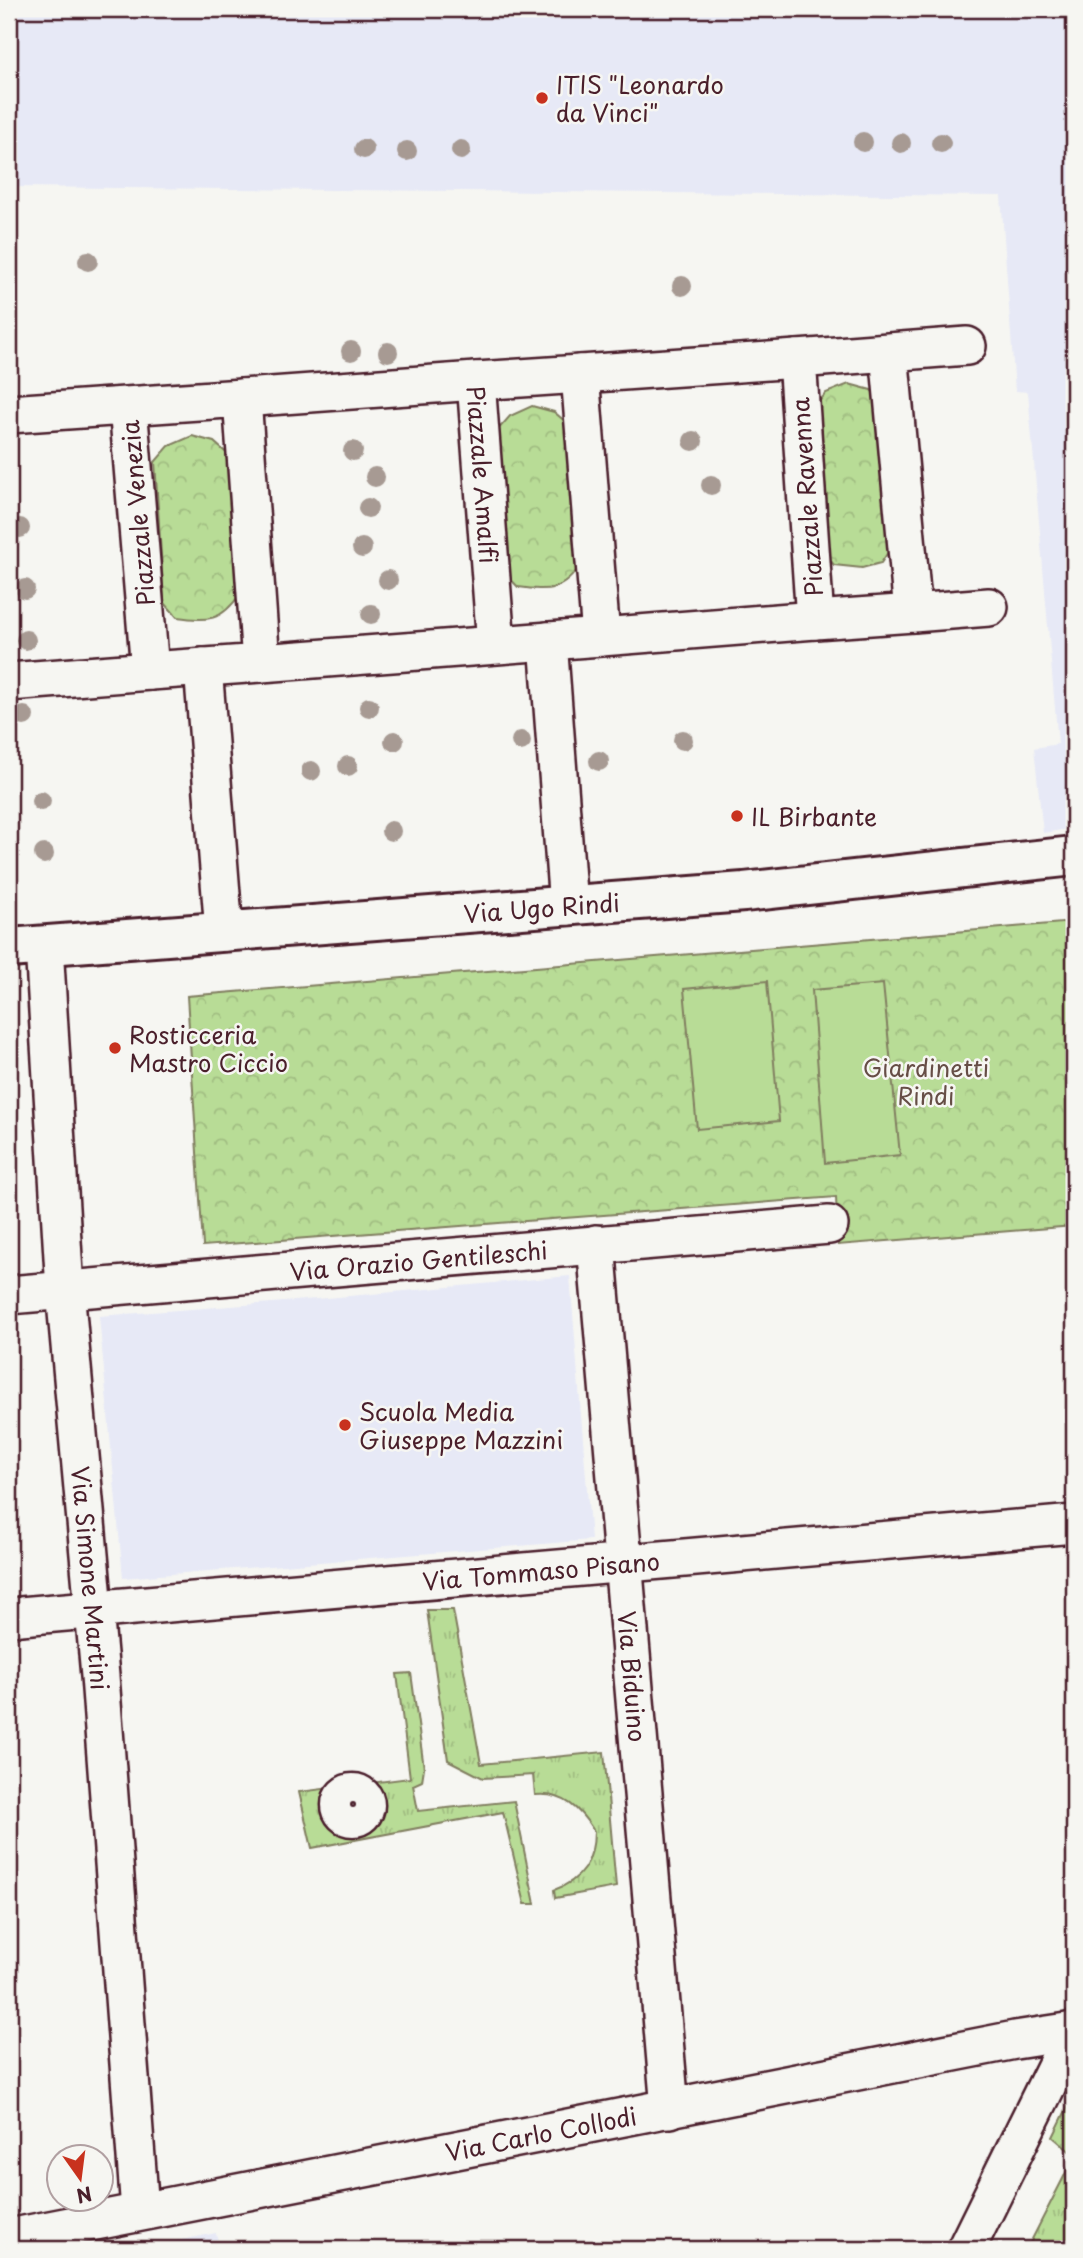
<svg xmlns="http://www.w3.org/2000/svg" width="1083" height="2258" font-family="'Playpen Sans',sans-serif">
	<defs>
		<pattern id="grass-tufts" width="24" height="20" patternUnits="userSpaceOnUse" patternTransform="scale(1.75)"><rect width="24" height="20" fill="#b8dc96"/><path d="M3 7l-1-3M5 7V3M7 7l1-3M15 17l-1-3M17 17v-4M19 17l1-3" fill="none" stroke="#a0bc81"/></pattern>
		<pattern id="forest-crowns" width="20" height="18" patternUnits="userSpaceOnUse" patternTransform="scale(1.75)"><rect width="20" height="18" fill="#b8dc96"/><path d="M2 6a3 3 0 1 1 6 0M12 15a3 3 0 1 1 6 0" fill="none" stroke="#a0bc81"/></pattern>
	</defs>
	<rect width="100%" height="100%" fill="#f6f6f2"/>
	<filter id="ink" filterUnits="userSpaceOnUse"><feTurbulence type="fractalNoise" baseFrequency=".0143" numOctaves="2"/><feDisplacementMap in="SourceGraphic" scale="14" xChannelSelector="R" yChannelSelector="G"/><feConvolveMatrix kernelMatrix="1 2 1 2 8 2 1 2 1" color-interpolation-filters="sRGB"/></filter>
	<g filter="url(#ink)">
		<g fill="#e7e9f6">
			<path d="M9,9H1074V828L1043,833L1034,748L1058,744L1028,392L1015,391L1001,196L9,187Z"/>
			<path d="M570,1276L591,1540L123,1578L99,1316L272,1303Z"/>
			<path d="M216,2233L220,2249H137Z"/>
		</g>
		<g fill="url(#grass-tufts)" stroke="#817e60" stroke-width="2" fill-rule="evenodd">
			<path d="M427,1610H453L481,1764L604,1752L616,1887L555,1898L554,1890C582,1880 594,1861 594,1831C580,1809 564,1792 535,1795L533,1775L483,1778L448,1760Z"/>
			<path d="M411,1673L424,1768L422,1781L413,1785L418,1811L514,1801L535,1904H525L503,1812L312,1848L299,1792L410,1778L397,1674ZM351,1788L366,1795L370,1805C367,1818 359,1823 346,1820L337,1808L341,1793Z"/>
			<path d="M1074,2094V2155L1053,2137Z"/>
			<path d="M1074,2157V2249H1027Z"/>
		</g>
		<g fill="url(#forest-crowns)" stroke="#817e60" stroke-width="2">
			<path d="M849,384L871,390L882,401L892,546L881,563L862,568L834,565L821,549L812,410L826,393Z"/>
			<path d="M532,406L554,412L573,428L581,564C563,592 549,591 518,587L504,572L495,433L510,416Z"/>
			<path d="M192,436L214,442L232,458L240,594C221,622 208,621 177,617L164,602L155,462L169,446Z"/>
			<path d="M1074,922V1226L838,1245L836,1197L203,1246L187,996Z"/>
		</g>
		<g fill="#b8dc96" stroke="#817e60" stroke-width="2">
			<path d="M767,981L779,1121L697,1129L684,989Z"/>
			<path d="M883,984L900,1155L825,1163L812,990Z"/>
		</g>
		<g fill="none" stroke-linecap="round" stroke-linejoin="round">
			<g stroke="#4a1f2b" stroke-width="33">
				<circle id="pedestrian" cx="353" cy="1805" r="17"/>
			</g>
			<g stroke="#4a1f2b" stroke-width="42">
				<g id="minor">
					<path d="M889,352L913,613L815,620L797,359L967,346"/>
					<path d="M580,374L797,359"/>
					<path d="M242,398L476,381"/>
					<path d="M9,414L242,398L261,663L150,671L128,406"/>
					<path d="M913,613L989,607"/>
					<path d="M601,637L815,620"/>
					<path d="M548,641L568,906"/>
					<path id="s1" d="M261,663L601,637L580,374L476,381L496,645"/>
					<path d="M203,667L224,932"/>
					<path d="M9,682L150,671"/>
					<path id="s2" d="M44,946L65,1290L100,1676L140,2211"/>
					<path id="s3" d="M596,1244L670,2109"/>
					<path id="s4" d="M9,1295L829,1225"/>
					<path id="s5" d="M9,1617L1074,1524"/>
					<path id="s6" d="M9,2238L1015,2040L1074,2031"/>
					<path d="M966,2249L1074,2030"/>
				</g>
			</g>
			<g stroke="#4a1f2b" stroke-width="44">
				<g id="tertiary">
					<path id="s7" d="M9,948L744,892L1074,856"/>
				</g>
			</g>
			<use href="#pedestrian" stroke="#f6f6f2" stroke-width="28"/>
			<use href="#minor" stroke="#f6f6f2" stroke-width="37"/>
			<use href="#tertiary" stroke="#f6f6f2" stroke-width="38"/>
		</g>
		<g fill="#a79a93">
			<circle cx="863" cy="142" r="10"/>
			<circle cx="901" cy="143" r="10"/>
			<circle cx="941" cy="143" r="10"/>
			<circle cx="364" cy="149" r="10"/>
			<circle cx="461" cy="150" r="10"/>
			<circle cx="407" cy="151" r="10"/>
			<circle cx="88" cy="261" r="10"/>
			<circle cx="682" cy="286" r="10"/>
			<circle cx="351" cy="351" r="10"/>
			<circle cx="388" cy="352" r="10"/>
			<circle cx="693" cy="441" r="10"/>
			<circle cx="353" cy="451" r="10"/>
			<circle cx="375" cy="477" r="10"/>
			<circle cx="711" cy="485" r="10"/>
			<circle cx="368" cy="508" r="10"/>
			<circle cx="20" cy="528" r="10"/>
			<circle cx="362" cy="548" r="10"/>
			<circle cx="388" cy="580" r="10"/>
			<circle cx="25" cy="589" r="10"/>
			<circle cx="371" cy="614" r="10"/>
			<circle cx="26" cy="640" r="10"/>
			<circle cx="369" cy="707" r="10"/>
			<circle cx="24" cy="716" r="10"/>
			<circle cx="683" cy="740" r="10"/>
			<circle cx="394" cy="741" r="10"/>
			<circle cx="521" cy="741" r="10"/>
			<circle cx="599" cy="761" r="10"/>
			<circle cx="348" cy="766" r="10"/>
			<circle cx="311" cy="771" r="10"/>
			<circle cx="41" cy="801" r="10"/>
			<circle cx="391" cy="831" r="10"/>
			<circle cx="44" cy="854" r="10"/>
		</g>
	</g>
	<g fill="#c8321e" stroke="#f6f6f2" stroke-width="2.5">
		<circle cx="542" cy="98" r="7"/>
		<circle cx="737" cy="816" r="7"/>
		<circle cx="115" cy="1048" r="7"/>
		<circle cx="345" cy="1425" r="7"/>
	</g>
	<g text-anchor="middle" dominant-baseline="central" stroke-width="5" stroke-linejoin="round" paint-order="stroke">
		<g font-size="24" fill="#4a1f2b" stroke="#f6f6f2" text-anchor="start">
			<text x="556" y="84">ITIS "Leonardo<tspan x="556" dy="28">da Vinci"</tspan></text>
			<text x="751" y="816">IL Birbante</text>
			<text x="129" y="1034">Rosticceria<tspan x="129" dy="28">Mastro Ciccio</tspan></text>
			<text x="359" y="1411">Scuola Media<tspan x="359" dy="28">Giuseppe Mazzini</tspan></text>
		</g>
		<g font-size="24" fill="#4a1f2b" stroke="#f6f6f2">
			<text stroke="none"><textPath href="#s1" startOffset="803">Piazzale Amalfi</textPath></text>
			<text transform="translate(806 497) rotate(-94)">Piazzale Ravenna</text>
			<text transform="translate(137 513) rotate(-95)">Piazzale Venezia</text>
			<text stroke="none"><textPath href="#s7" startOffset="534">Via Ugo Rindi</textPath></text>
			<text stroke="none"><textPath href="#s4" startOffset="411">Via Orazio Gentileschi</textPath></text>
			<text stroke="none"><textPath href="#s5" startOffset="534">Via Tommaso Pisano</textPath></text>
			<text stroke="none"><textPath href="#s2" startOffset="634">Via Simone Martini</textPath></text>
			<text stroke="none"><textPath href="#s3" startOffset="434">Via Biduino</textPath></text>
			<text stroke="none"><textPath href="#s6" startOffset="542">Via Carlo Collodi</textPath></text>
		</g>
		<g font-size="24" fill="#664e46" stroke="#f6f6f2">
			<text x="926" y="1067">Giardinetti<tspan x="926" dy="28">Rindi</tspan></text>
		</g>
	</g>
	<rect width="1083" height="2258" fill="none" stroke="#f6f6f2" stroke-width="35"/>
	<rect x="18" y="18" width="1048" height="2223" fill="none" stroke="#4a1f2b" stroke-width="2.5" filter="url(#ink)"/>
	<g transform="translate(80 2178) rotate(166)"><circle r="33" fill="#f6f6f2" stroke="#b1a0a2" stroke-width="2"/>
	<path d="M0-5L12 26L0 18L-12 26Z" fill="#c8321e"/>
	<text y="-10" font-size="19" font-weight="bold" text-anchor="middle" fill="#4a1f2b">N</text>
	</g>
</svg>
